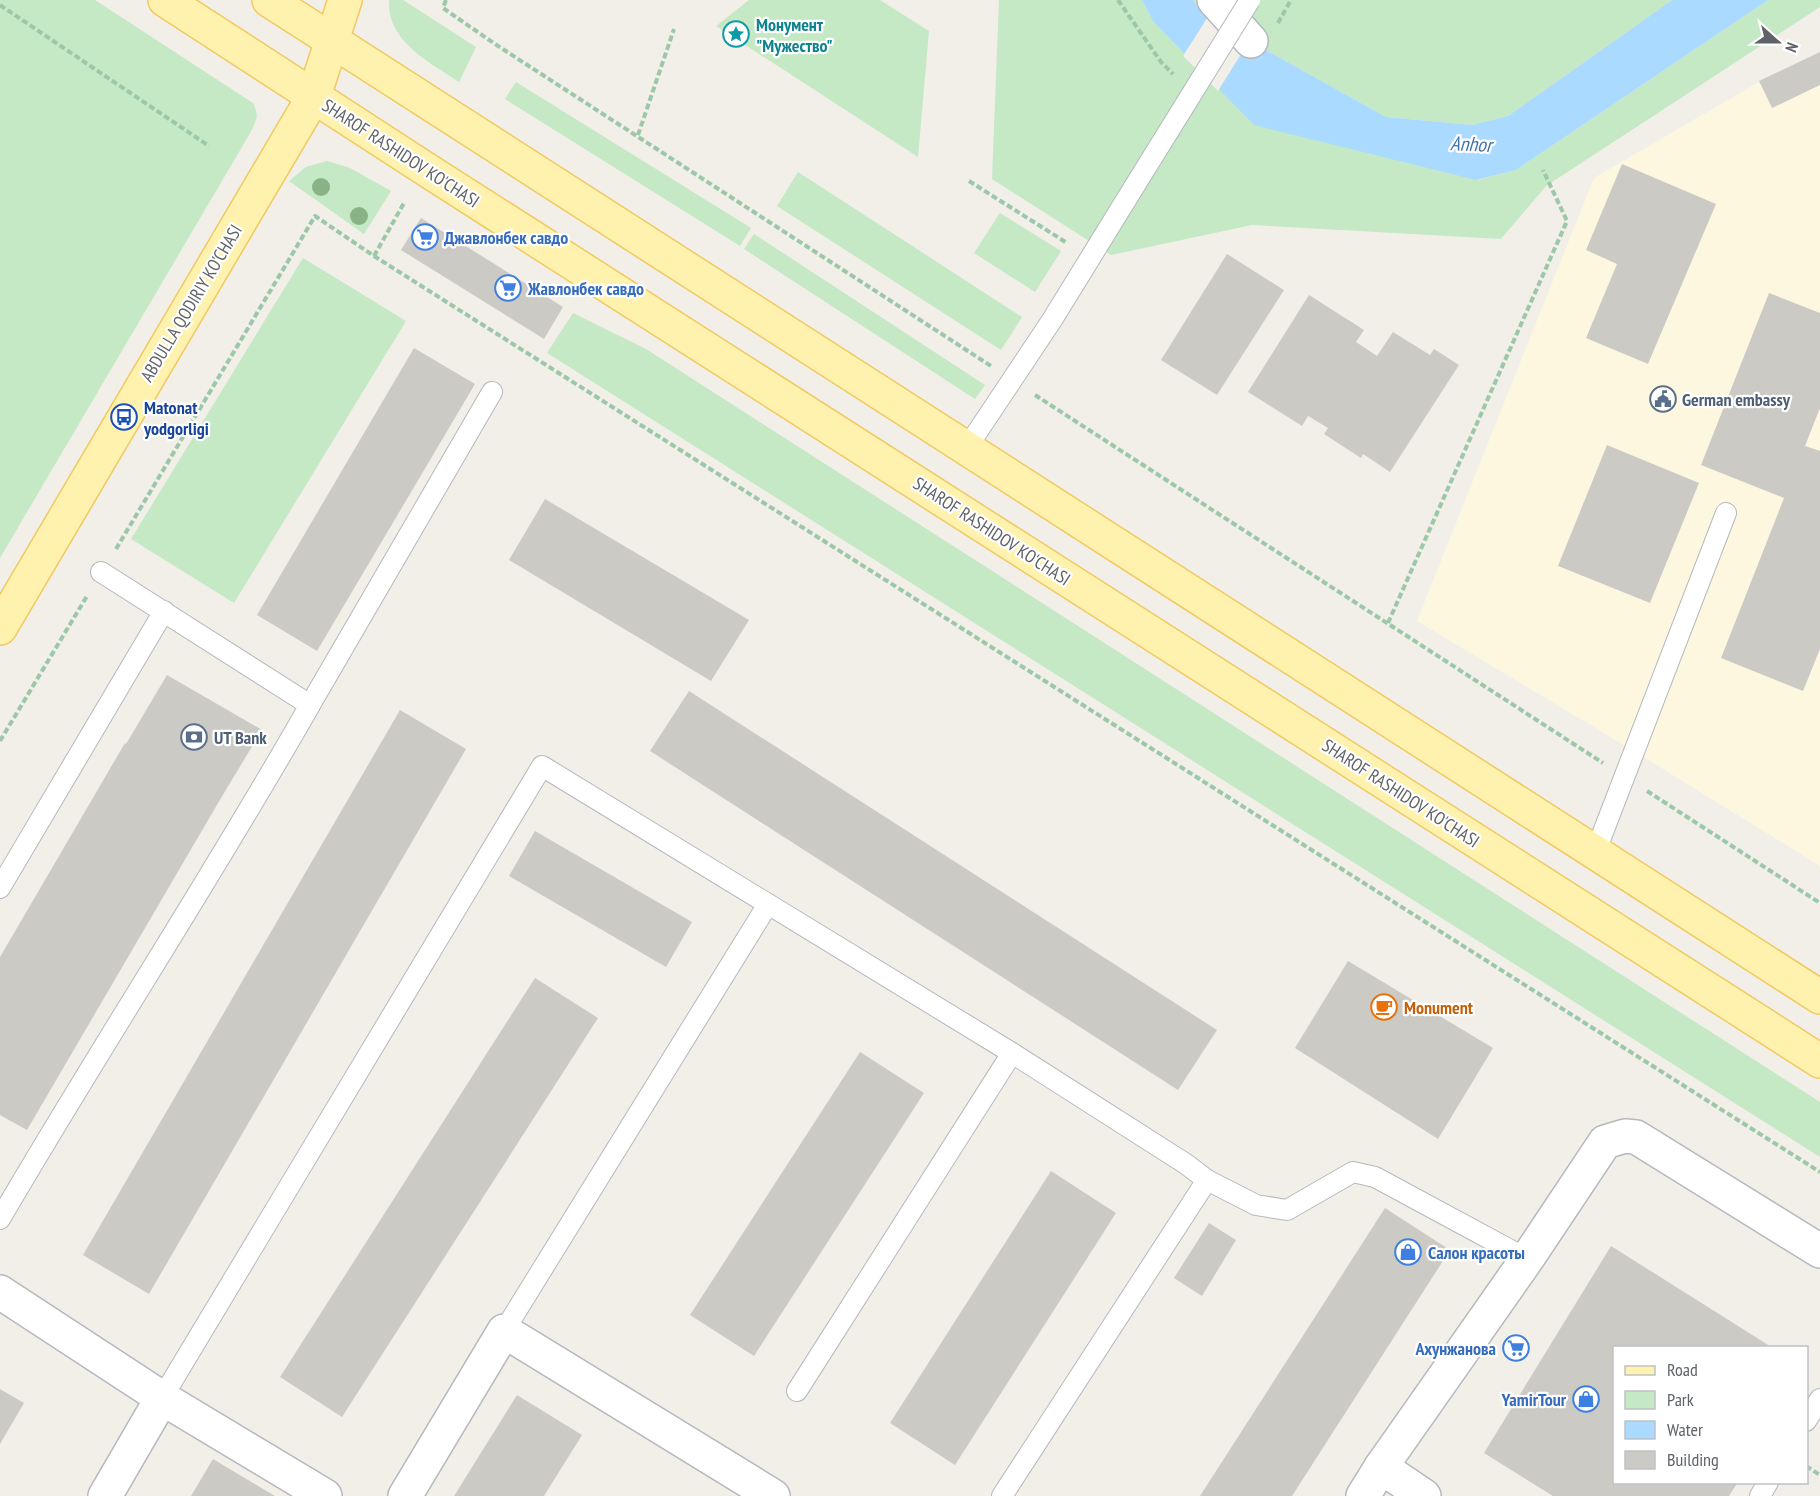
<svg xmlns="http://www.w3.org/2000/svg" width="1820" height="1496" font-family="'PT Sans Narrow',sans-serif">
	<rect width="100%" height="100%" fill="#f1efe8"/>
	<path fill="#fef7e0" d="M1820,52V866L1634,751L1417,621L1594,178L1759,82Z"/>
	<g fill="#c5e8c5">
		<path d="M0,0H95L253,103C260,117 256,121 249,135L0,558Z"/>
		<path d="M389,0H403L476,47L459,82C430,62 387,42 389,0Z"/>
		<path d="M749,0H880L929,31L918,157L716,26Z"/>
		<path d="M999,0H1142L1153,21L1477,180L1516,170L1768,0H1820V7L1546,186L1501,239L1252,225L1111,255L992,179Z"/>
		<path d="M1193,0H1672L1508,116L1472,125L1386,117L1203,15Z"/>
		<path d="M516,82L751,228L740,246L505,99Z"/>
		<path d="M327,161L350,168L391,191L364,234L289,181L306,167Z"/>
		<path d="M798,172L1022,317L1001,350L777,206Z"/>
		<path d="M1000,213L1061,251L1035,292L974,253Z"/>
		<path d="M754,234L985,385L975,399L744,249Z"/>
		<path d="M303,258L406,321L234,603L131,539Z"/>
		<path d="M573,313L646,349L1820,1102V1157L547,353Z"/>
	</g>
	<path fill="#aadaff" d="M1142,0H1193L1203,15L1386,117L1472,125L1508,116L1672,0H1768L1516,170L1476,180L1254,125L1153,21Z"/>
	<path fill="#f1efe8" d="M1209,15L1251,38L1218,91L1183,56Z"/>
	<g fill="#cccac5">
		<path d="M1820,52V85L1772,108L1759,81Z"/>
		<path d="M1622,164L1716,204L1648,364L1586,338L1617,264L1586,250Z"/>
		<path d="M421,218L563,307L544,339L401,250Z"/>
		<path d="M1227,254L1284,290L1217,395L1161,360Z"/>
		<path d="M1769,293L1820,313V408L1805,446L1820,451V649L1803,691L1721,658L1784,498L1701,465Z"/>
		<path d="M1309,295L1364,330L1356,342L1377,356L1393,332L1430,355L1434,349L1459,365L1390,472L1363,454L1361,458L1324,434L1328,428L1308,416L1302,426L1248,392Z"/>
		<path d="M414,348L475,384L317,651L257,615Z"/>
		<path d="M1607,445L1699,483L1650,603L1558,566Z"/>
		<path d="M545,499L749,620L711,681L509,560Z"/>
		<path d="M167,675L262,730L221,798L27,1130L0,1115V957L125,743L126,744Z"/>
		<path d="M689,691L1217,1030L1178,1090L650,751Z"/>
		<path d="M400,710L466,749L149,1294L83,1255Z"/>
		<path d="M535,831L692,922L666,967L509,876Z"/>
		<path d="M1348,961L1493,1048L1438,1139L1295,1048Z"/>
		<path d="M535,978L598,1018L342,1417L280,1377Z"/>
		<path d="M860,1052L924,1093L754,1356L690,1315Z"/>
		<path d="M1051,1171L1116,1213L955,1465L890,1423Z"/>
		<path d="M1385,1208L1450,1250L1292,1496H1200Z"/>
		<path d="M1209,1223L1236,1240L1202,1296L1174,1278Z"/>
		<path d="M1611,1246L1773,1348H1614V1482H1738L1729,1496H1553L1484,1453Z"/>
		<path d="M0,1389L24,1403L0,1444Z"/>
		<path d="M517,1395L582,1435L544,1496H454Z"/>
		<path d="M213,1459L275,1496H191Z"/>
	</g>
	<g fill="none" stroke-linecap="round" stroke-linejoin="round">
		<g stroke="#b5b8bc" stroke-width="22">
			<g id="lane">
				<path d="M966,449L1052,320L1134,187"/>
				<path d="M310,705L492,392"/>
				<path d="M1595,853L1726,513"/>
				<path d="M0,888L164,611"/>
				<path d="M0,1219C101,1046 211,879 310,705L101,572"/>
				<path d="M504,1331L768,904"/>
				<path d="M797,1391L1012,1053"/>
				<path d="M162,1398L542,766L1012,1053L1186,1164L1207,1180"/>
				<path d="M1806,1421L1820,1399"/>
				<path d="M1002,1496L1207,1180L1256,1205L1287,1210L1353,1172L1375,1177L1527,1259"/>
				<path d="M1760,1496L1768,1482"/>
			</g>
		</g>
		<g stroke="#b5b8bc" stroke-width="36">
			<g id="street">
				<path d="M1214,0L1251,41"/>
				<path d="M0,1292L162,1398L105,1496"/>
				<path d="M162,1398L325,1496"/>
				<path d="M405,1496L504,1331L773,1496"/>
				<path d="M1363,1496L1381,1467"/>
				<path d="M1424,1496L1381,1467L1527,1259L1605,1142L1625,1136L1636,1137L1820,1251"/>
			</g>
		</g>
		<g stroke="#f2c960" stroke-width="36">
			<g id="primary">
				<path d="M165,0L424,168L1820,1061"/>
				<path d="M269,0L1820,997"/>
				<path d="M0,628L314,96L345,0"/>
			</g>
		</g>
		<g stroke="#9cc7a9" stroke-width="4" stroke-dasharray="6 3" stroke-linecap="butt">
			<path d="M446,0L443,8L495,44L991,366"/>
			<path d="M1118,0L1161,62L1173,74"/>
			<path d="M0,5L209,146"/>
			<path d="M1278,23L1291,0"/>
			<path d="M638,135L674,29"/>
			<path d="M969,181L1067,243"/>
			<path d="M374,256L404,203"/>
			<path d="M1035,395L1603,763"/>
			<path d="M116,549L315,216L374,256L1820,1172"/>
			<path d="M1388,623L1567,221L1543,170"/>
			<path d="M0,741L87,596"/>
			<path d="M1647,791L1820,903"/>
			<path d="M1806,1466L1820,1475"/>
		</g>
		<use href="#lane" stroke="#fff" stroke-width="20"/>
		<use href="#street" stroke="#fff" stroke-width="33"/>
		<use href="#primary" stroke="#fff2af" stroke-width="33"/>
		<g stroke="#b5b8bc" stroke-width="22" stroke-linecap="butt">
			<path id="lane-bridge" d="M1134,187L1250,0"/>
		</g>
		<use href="#lane-bridge" stroke="#fff" stroke-width="20"/>
	</g>
	<g fill="#89b387">
		<circle cx="321" cy="187" r="9"/>
		<circle cx="359" cy="216" r="9"/>
	</g>
	<defs>
		<g id="sight-ring" transform="scale(1.35)"><circle r="9.5" fill="#fff" stroke="#0f9aa8" stroke-width="1.5"/><path d="M0-6L1.8-2.2L6-1.7L2.9 1.2L3.7 5.4L0 3.3L-3.7 5.4L-2.9 1.2L-6-1.7L-1.8-2.2Z" fill="#0f9aa8"/></g>
		<g id="supermarket-ring" transform="scale(1.35)"><circle r="9.5" fill="#fff" stroke="#3f7fe0" stroke-width="1.5"/><path d="M-6-5.5h2.5l.6 2H6L4.5 2H-2.5L-4.4-4H-6ZM-1.5 3.2a1.3 1.3 0 1 0 .1 0ZM3 3.2a1.3 1.3 0 1 0 .1 0Z" fill="#3f7fe0"/></g>
		<g id="civic-ring" transform="scale(1.35)"><circle r="9.5" fill="#fff" stroke="#5c6f8a" stroke-width="1.5"/><path d="M-.6-6.5H3V-4.5H.6V-3L4-1V1h2V6H-6V1h2V-1L-.6-3ZM-1.2 2.5V6h2.4V2.5Z" fill="#5c6f8a"/></g>
		<g id="bus-ring" transform="scale(1.35)"><circle r="9.5" fill="#fff" stroke="#1a4fb4" stroke-width="1.5"/><path d="M-5-6H5V4H4V6H2V4H-2V6H-4V4H-5ZM-3.5-4V0h7V-4ZM-3.5 1.2v1.5H-2V1.2ZM2 1.2v1.5H3.5V1.2Z" fill="#1a4fb4"/></g>
		<g id="bank-ring" transform="scale(1.35)"><circle r="9.5" fill="#fff" stroke="#5c6f8a" stroke-width="1.5"/><path d="M-6-4H6V4H-6ZM0-2.3a2.3 2.3 0 1 0 0 4.6a2.3 2.3 0 1 0 0-4.6Z" fill="#5c6f8a"/></g>
		<g id="cafe-ring" transform="scale(1.35)"><circle r="9.5" fill="#fff" stroke="#e8710a" stroke-width="1.5"/><path d="M-5.5-4.5H6V0H3Q3 3.5 0 3.5H-2.5Q-5.5 3.5-5.5 0ZM3-3.2v2h1.7v-2ZM-6 4.5H4V6H-6Z" fill="#e8710a"/></g>
		<g id="shop-ring" transform="scale(1.35)"><circle r="9.5" fill="#fff" stroke="#3f7fe0" stroke-width="1.5"/><path d="M-5-2.5h2.3a2.7 3.5 0 0 1 5.4 0H5L5.5 6h-11ZM-1.5-2.5h3a1.5 2.3 0 0 0-3 0Z" fill="#3f7fe0"/></g>
	</defs>
	<g fill-rule="evenodd">
		<use href="#sight-ring" x="736" y="34"/>
		<use href="#supermarket-ring" x="425" y="237"/>
		<use href="#supermarket-ring" x="508" y="288"/>
		<use href="#civic-ring" x="1663" y="399"/>
		<use href="#bus-ring" x="124" y="417"/>
		<use href="#bank-ring" x="194" y="737"/>
		<use href="#cafe-ring" x="1384" y="1007"/>
		<use href="#shop-ring" x="1408" y="1252"/>
		<use href="#supermarket-ring" x="1516" y="1348"/>
		<use href="#shop-ring" x="1586" y="1399"/>
	</g>
	<g text-anchor="middle" dominant-baseline="central" stroke-width="4.5" stroke-linejoin="round" paint-order="stroke">
		<g font-size="18" font-weight="bold" fill="#0d838f" stroke="#fff" text-anchor="start">
			<text x="756" y="24">Монумент<tspan x="756" dy="21">"Мужество"</tspan></text>
		</g>
		<g font-size="18" fill="#5f6368" stroke="#fff">
			<text transform="translate(401 153) rotate(33)">SHAROF RASHIDOV KO'CHASI</text>
			<text transform="translate(191 303) rotate(-59)">ABDULLA QODIRIY KO'CHASI</text>
			<text transform="translate(992 531) rotate(33)">SHAROF RASHIDOV KO'CHASI</text>
			<text transform="translate(1401 793) rotate(33)">SHAROF RASHIDOV KO'CHASI</text>
		</g>
		<g font-size="18" font-weight="bold" fill="#366cbe" stroke="#fff" text-anchor="start">
			<text x="444" y="237">Джавлонбек савдо</text>
			<text x="528" y="288">Жавлонбек савдо</text>
			<text x="1428" y="1252">Салон красоты</text>
			<text x="1496" y="1348" text-anchor="end">Ахунжанова</text>
			<text x="1566" y="1399" text-anchor="end">YamirTour</text>
		</g>
		<g font-size="18" font-weight="bold" fill="#4e5e75" stroke="#fff" text-anchor="start">
			<text x="1682" y="399">German embassy</text>
			<text x="214" y="737">UT Bank</text>
		</g>
		<g font-size="18" font-weight="bold" fill="#164399" stroke="#fff" text-anchor="start">
			<text x="144" y="407">Matonat<tspan x="144" dy="21">yodgorligi</tspan></text>
		</g>
		<g font-size="18" font-weight="bold" fill="#c56008" stroke="#fff" text-anchor="start">
			<text x="1404" y="1007">Monument</text>
		</g>
		<g font-size="20" font-style="italic" fill="#4174aa" stroke="#fff">
			<text transform="translate(1471 144) rotate(3)">Anhor</text>
		</g>
	</g>
	<rect x="1613" y="1346" width="195" height="138" fill="#ffffff" stroke="#bfc1c3" stroke-width="1.5"/>
	<rect x="1625" y="1366" width="30" height="9" fill="#fff2af" stroke="#bfc1c3" stroke-width="1.5"/>
	<text x="1667" y="1376" font-size="18" fill="#5f6368">Road</text>
	<rect x="1625" y="1391" width="30" height="18" fill="#c5e8c5" stroke="#bfc1c3" stroke-width="1.5"/>
	<text x="1667" y="1406" font-size="18" fill="#5f6368">Park</text>
	<rect x="1625" y="1421" width="30" height="18" fill="#aadaff" stroke="#bfc1c3" stroke-width="1.5"/>
	<text x="1667" y="1436" font-size="18" fill="#5f6368">Water</text>
	<rect x="1625" y="1451" width="30" height="18" fill="#cccac5" stroke="#bfc1c3" stroke-width="1.5"/>
	<text x="1667" y="1466" font-size="18" fill="#5f6368">Building</text>
	<g transform="translate(1778 42) rotate(111)" stroke="#ffffff" stroke-width="4.5" paint-order="stroke">
	<path d="M0-4.5L10 22L0 15L-10 22Z" fill="#5f6368"/>
	<text y="-9" font-size="16" font-weight="bold" text-anchor="middle" fill="#5f6368">N</text>
	</g>
</svg>
